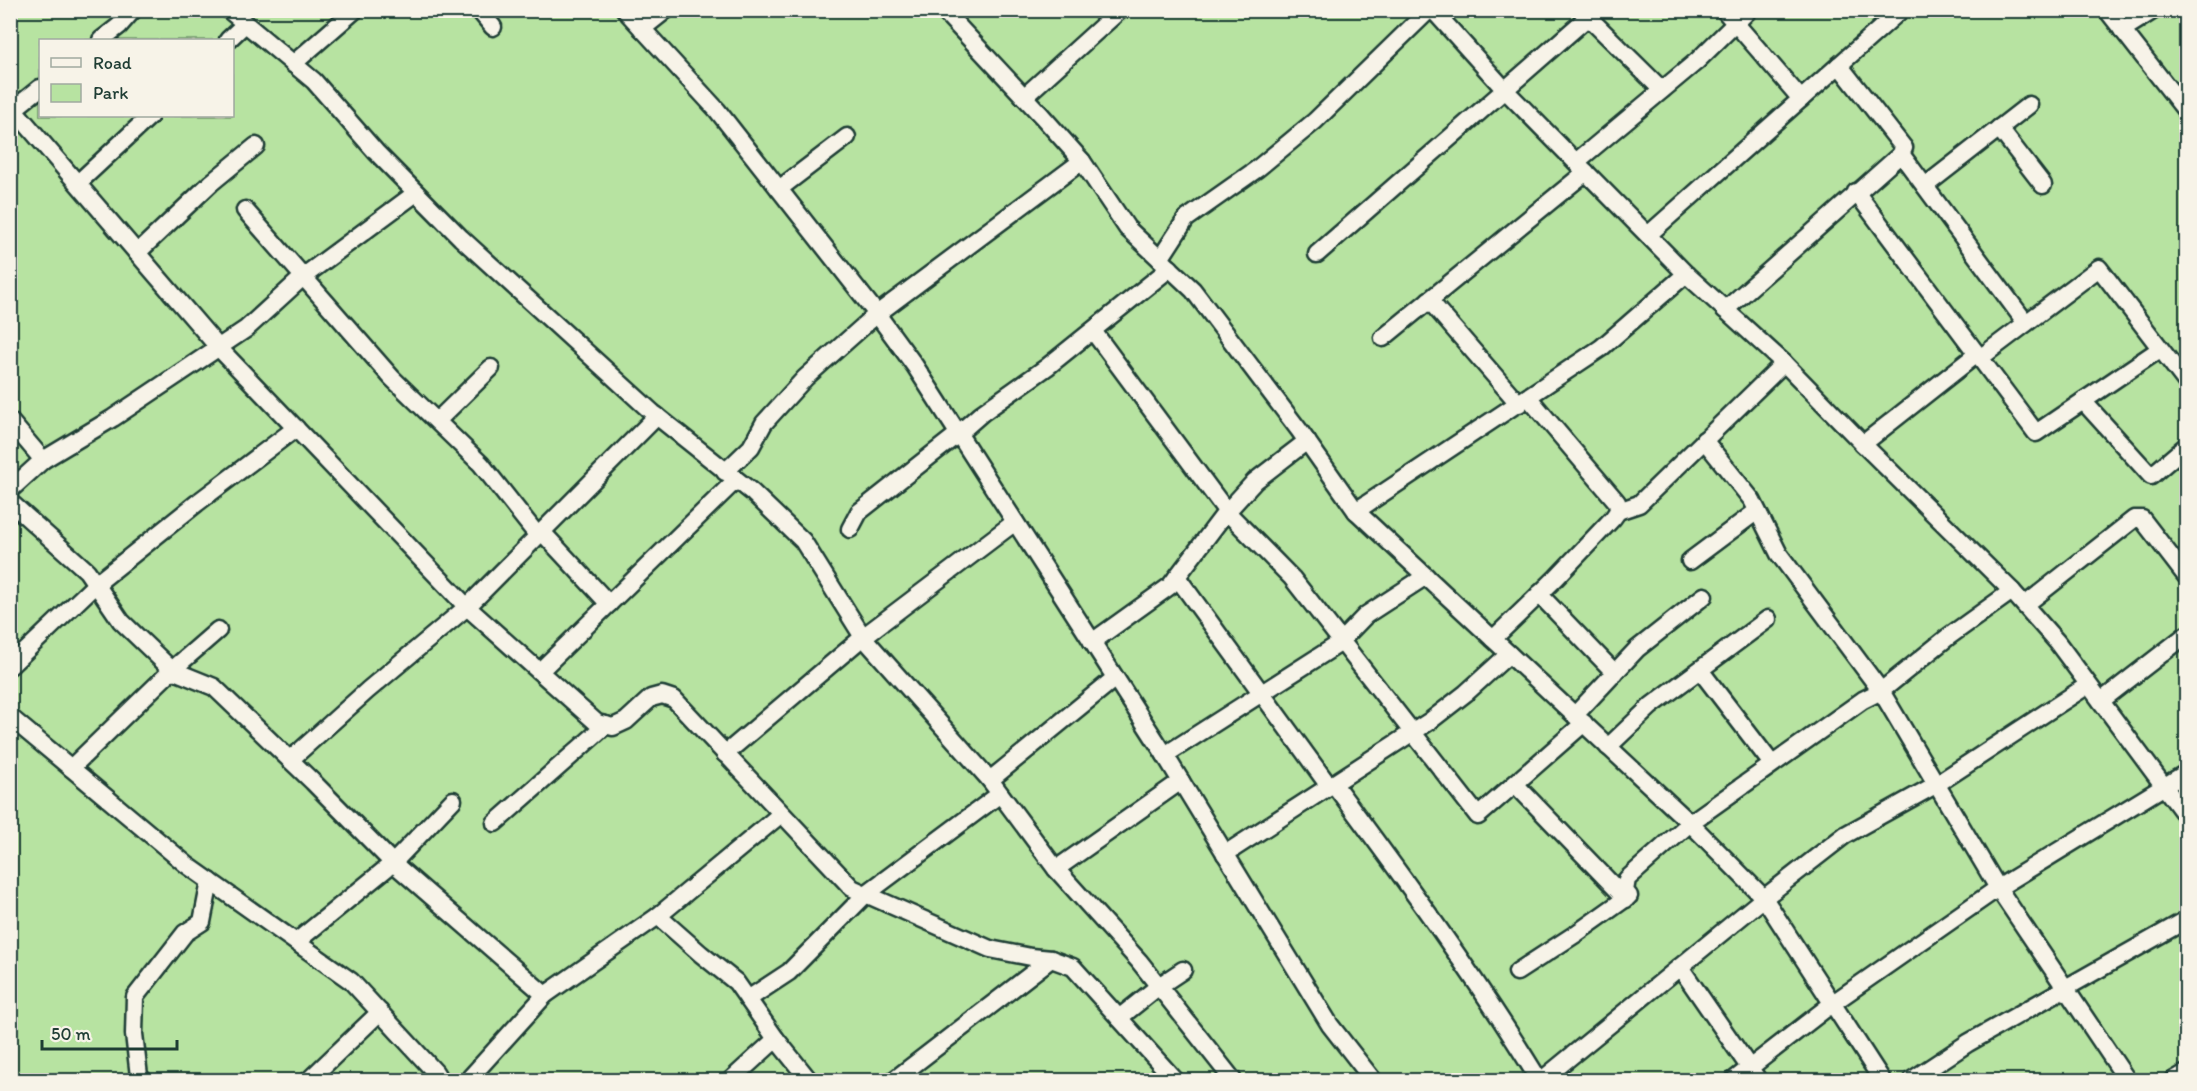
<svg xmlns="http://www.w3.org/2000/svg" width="2197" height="1091" font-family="Itim,sans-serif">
	<rect width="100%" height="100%" fill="#f3e7d7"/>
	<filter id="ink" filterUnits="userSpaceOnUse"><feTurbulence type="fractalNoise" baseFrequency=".0167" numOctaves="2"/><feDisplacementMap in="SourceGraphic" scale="12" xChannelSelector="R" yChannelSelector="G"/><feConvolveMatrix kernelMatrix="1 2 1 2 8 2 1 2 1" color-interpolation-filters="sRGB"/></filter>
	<g filter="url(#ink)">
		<path fill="#b7e3a1" stroke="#6b906a" stroke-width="1.5" fill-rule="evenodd" d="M11,11H2186V1080H11ZM40,40H232V116H40Z"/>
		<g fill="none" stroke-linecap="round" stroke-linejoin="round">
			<g stroke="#1f3d34" stroke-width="21">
				<g id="minor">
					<path d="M229,10L314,81L376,152L461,238L653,413L752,492L803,541L863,637L990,780L1056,869L1139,961L1233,1080"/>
					<path d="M479,10L493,27"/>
					<path d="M625,10L717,110L877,314L915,366L1165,755L1330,1025L1373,1080"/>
					<path d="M943,10L1042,116L1082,161L1127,228L1193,290L1299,430L1356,511L1690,823L1764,898L1882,1080"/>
					<path d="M1433,10L1506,91L1686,274L1784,363L1868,449L2012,591L2057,642L2186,816"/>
					<path d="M1724,10L1801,99"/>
					<path d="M2107,10L2186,111"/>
					<path d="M1582,11L1662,90"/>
					<path d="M642,29L666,10"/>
					<path d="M2122,30L2154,10"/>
					<path d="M101,40L119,26L133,10"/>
					<path d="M228,40L245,24"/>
					<path d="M293,64L355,10"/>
					<path d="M1024,97L1120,10"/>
					<path d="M10,105L218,347L467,607L597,723L613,727L626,721L651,698L662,695L674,699L852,888L990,949L1031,957L1051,959L1073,967L1175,1080"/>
					<path d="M14,109L40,88"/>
					<path d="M1999,128L2043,185"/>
					<path d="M1901,154L2026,323"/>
					<path d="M1576,162L1697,61L1749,10"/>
					<path d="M78,183L150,116"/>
					<path d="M1925,186L2029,105"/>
					<path d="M779,189L847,137"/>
					<path d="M1856,192L2036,433L2160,349"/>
					<path d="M245,210L392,378L481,464L538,536"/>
					<path d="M1648,235L1901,10"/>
					<path d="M137,253L211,183L256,146"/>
					<path d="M1317,254L1596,10"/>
					<path d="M1160,259L1186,219L1257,169L1315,121L1429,10"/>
					<path d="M1429,300L1519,404"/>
					<path d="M1725,310L1901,154L1904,148L1839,65"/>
					<path d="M1093,331L1227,512L1292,578L1478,816L1584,723"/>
					<path d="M1383,338L1586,172"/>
					<path d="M1980,358L2099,268L2186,382"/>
					<path d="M2083,401L2151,476L2186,446"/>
					<path d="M10,421L43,460"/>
					<path d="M437,421L491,368"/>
					<path d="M1704,440L1752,500L1779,554L1881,691L1998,888L2127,1080"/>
					<path d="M1863,444L1977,354"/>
					<path d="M725,472L751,447L764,423L805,378L877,314L1082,161"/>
					<path d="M10,490L43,460L113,418L246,329L304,276L416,193"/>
					<path d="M10,502L87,571L121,621L172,670L214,687L313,782L393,863L545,995"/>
					<path d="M1356,511L1601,348L1686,274"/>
					<path d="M1618,511L1639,504L1784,363"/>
					<path d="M850,529L859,512L958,434L982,413L1047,367L1170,268"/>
					<path d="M542,532L609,604"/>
					<path d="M1690,561L1757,511"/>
					<path d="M1177,577L1329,786"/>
					<path d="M1539,594L1615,673"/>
					<path d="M2025,605L2134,519H2142L2186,576"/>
					<path d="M1493,639L1556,578L1613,518L1618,511L1617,502L1528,397"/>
					<path d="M1092,642L1170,586L1223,516L1255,481L1307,441"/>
					<path d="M10,666L96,584L197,503L296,428"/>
					<path d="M1700,670L1772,764"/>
					<path d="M540,671L736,480"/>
					<path d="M2101,701L2186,635"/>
					<path d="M1575,715L1637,649L1704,596"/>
					<path d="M10,717L187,865L351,981L435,1072L440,1080"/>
					<path d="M1608,747L1651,706L1768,619"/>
					<path d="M725,754L863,637L1015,522"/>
					<path d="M1165,755L1337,645L1366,615L1426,576"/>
					<path d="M290,760L368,690L467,607L657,416"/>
					<path d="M71,768L172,670L218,630"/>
					<path d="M990,780L1115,678"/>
					<path d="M1333,783C1405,880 1476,977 1539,1080"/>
					<path d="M1515,784L1626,899"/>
					<path d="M495,823L606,725"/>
					<path d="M1225,854L1430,721L1466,693L1509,654"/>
					<path d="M1056,869L1181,781"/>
					<path d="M658,916L781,814"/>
					<path d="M296,942L393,863L453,800"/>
					<path d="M1680,967L1758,1080"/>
					<path d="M1517,972L1577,933L1629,896L1625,891L1627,879L1690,823L1863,700L1881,691L1948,637L2012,591"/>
					<path d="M748,999L789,972L866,894L1000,794"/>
					<path d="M1119,1018L1159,986L1183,970"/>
					<path d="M143,1080L139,1076L134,1034L135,997L185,933L202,922L210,881"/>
					<path d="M309,1080L380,1012"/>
					<path d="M468,1080L545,995L658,916L701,954L736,982L776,1039L809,1080"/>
					<path d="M731,1080L776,1039"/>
					<path d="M894,1080L1051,959"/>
					<path d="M1542,1080L1764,898L1845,835L1937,784L2088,685"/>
					<path d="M1734,1080L1833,1003L1998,888L2186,773"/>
					<path d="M1912,1080L1968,1043L2186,920"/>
					<path d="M2174,1080L2186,1073"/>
				</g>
			</g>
			<use href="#minor" stroke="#f7f3e8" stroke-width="16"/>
		</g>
	</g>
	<rect width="2197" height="1091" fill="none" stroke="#f7f3e8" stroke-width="36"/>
	<rect x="18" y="18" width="2161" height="1055" fill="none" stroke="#1f3d34" stroke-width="2" filter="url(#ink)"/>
	<rect x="39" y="39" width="195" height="78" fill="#f7f3e8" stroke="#a1aaa0" stroke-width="1.5"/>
	<rect x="51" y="58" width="30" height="9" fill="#f7f3e8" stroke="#a1aaa0" stroke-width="1.5"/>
	<text x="93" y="69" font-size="18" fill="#1f3d34">Road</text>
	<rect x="51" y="84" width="30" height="18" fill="#b7e3a1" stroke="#a1aaa0" stroke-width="1.5"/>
	<text x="93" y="99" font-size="18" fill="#1f3d34">Park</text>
	<path d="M42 1040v9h135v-9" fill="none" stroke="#1f3d34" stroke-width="3"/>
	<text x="51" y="1040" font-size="18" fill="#1f3d34" stroke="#f7f3e8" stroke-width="4.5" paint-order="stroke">50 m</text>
</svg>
